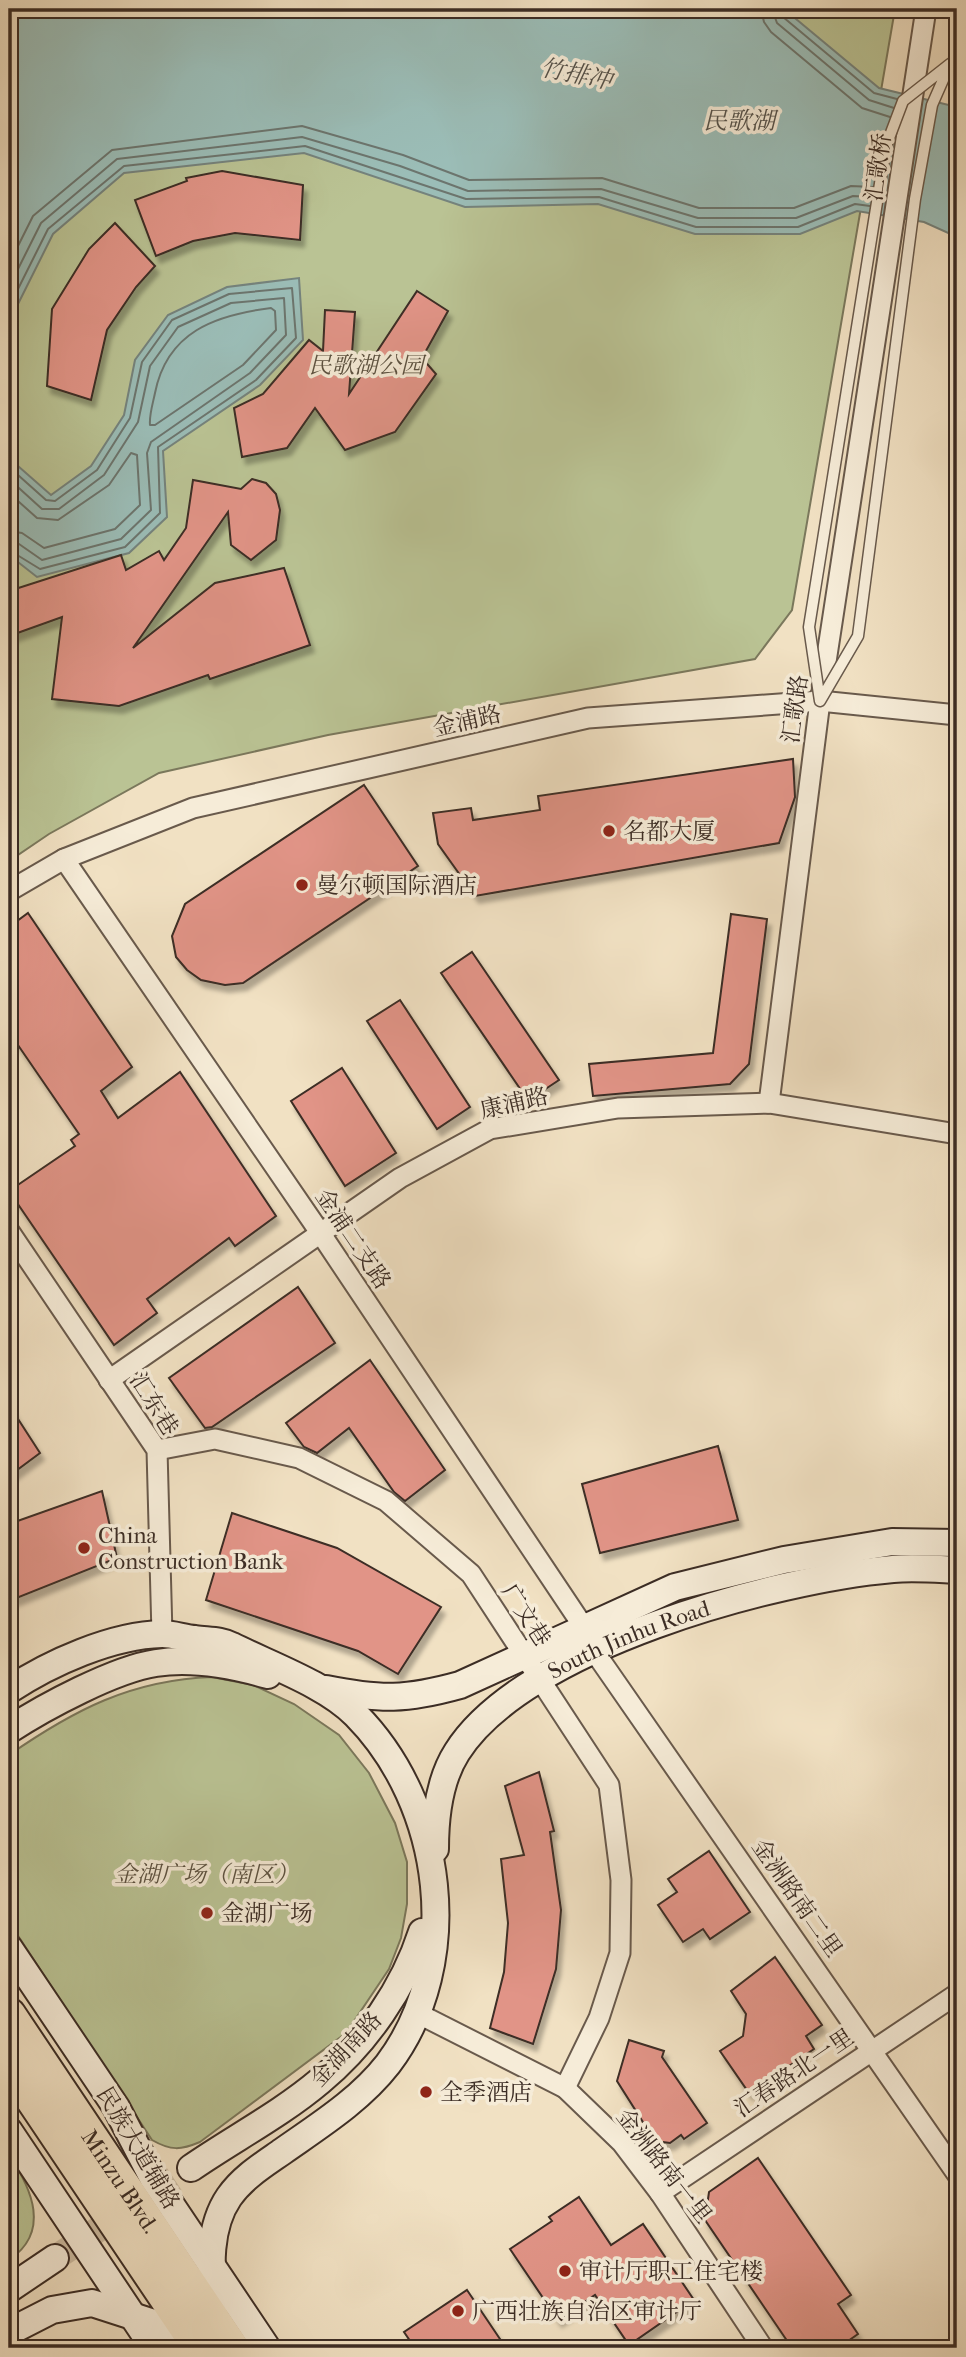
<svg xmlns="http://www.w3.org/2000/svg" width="966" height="2357" font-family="'IM FELL French Canon','Noto Serif SC',serif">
	<defs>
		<filter id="shadow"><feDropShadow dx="4" dy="7" stdDeviation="2" flood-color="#0004"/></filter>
	</defs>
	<rect width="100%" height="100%" fill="#f1e1c3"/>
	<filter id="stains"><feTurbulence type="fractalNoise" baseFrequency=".00286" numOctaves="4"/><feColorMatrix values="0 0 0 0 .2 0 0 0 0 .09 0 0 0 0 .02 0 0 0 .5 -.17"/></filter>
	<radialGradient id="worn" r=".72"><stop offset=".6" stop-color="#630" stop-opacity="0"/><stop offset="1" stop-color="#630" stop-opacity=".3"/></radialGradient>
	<g fill="#bac394" stroke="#7b785c" stroke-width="2">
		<path d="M9,9H895L792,610L755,659L328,735L159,773L49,834L9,861Z"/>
		<path d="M212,1677L253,1685L294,1704L339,1735L369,1773L395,1823L407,1862V1904L401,1938L389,1969L346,2033L200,2142C181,2150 171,2151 152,2140L9,1922V1755C74,1710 131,1680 212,1677Z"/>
		<path d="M9,2155C32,2189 51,2232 9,2260Z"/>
	</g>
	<g fill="#9bbdb7" stroke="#75837d" stroke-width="2">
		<path d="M9,9H784L879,88L957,107V237L924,222L857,211L800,234H695L598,204L465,207L304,153L124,173L53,234L9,322Z"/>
		<path d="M299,278L303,340L260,385L163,451L167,517L129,553L37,577L9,555V451L10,459L51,495L91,466L124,415L135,360L168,315L227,287Z"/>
	</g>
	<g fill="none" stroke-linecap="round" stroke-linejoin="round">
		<g stroke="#6c756e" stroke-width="2">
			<path d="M761,9L764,22L771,32L862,108L890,117"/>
			<path d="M772,9L777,23L869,100L894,108"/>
			<path d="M780,9L783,17L874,93L897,99"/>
			<path d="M9,264L33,216L112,150L302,126L403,155L469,180L602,178L699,208H794L851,186L873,187"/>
			<path d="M9,287L41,223L117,159L302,137L400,166L468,191L601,189L698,218H796L853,196L871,197"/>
			<path d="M9,307L48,229L124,166L305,146L466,199L599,197L696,227H798L855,204L870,206"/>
			<path d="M271,308L275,311L276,330L243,365L155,425H150C149,415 153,403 155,393C167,332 215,315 271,308Z"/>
			<path d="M9,467L46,500L55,501L97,470L130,418L142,362L172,320L229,294L292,288L296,338L256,380L158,447L160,513L125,547L40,569L9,550"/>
			<path d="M9,479L42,509H59L104,475L138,422L150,366L178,327L231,303L284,298L286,335L250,373L151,442L147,453L151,510L121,539L42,560L19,544L9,542"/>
			<path d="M9,493L37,518L58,520L109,485L131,453L137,455L140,505L115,529L44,548L22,533L9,531"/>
		</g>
	</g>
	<g fill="#e19487" stroke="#3c2d25" stroke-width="2" filter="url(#shadow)">
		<path d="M222,171L303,185L300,240L235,233L193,241L156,256L135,200L187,181L186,178Z"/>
		<path d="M115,223L155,266L136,287L107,330L91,400L47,386L52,309L89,249Z"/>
		<path d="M417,291L448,311L422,358L436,374L395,432L345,450L315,408L287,448L242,457L234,408L263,394L309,340L323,351L325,310L355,312L349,394Z"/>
		<path d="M252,479L266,483L276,494L280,510L276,540L251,560L231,545L228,512L133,648L215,583L284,568L310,645L210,679L208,675L119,706L52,699L62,617L9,636V591L121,555L126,570L159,551L164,560L186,528L193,480L241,489Z"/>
		<path d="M793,759L795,797L779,843L475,896L438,844L433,813L471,808L473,820L540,810L538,796Z"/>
		<path d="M364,785L418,866L243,983L225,985L201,980L187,970L176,957L172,936L185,904Z"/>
		<path d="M28,913L132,1067L101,1091L118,1118L180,1072L276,1216L235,1246L229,1238L147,1299L157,1313L114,1345L9,1191L75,1146L71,1140L79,1134L9,1032V927Z"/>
		<path d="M731,914L767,919L749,1064L730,1084L593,1096L589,1064L713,1053Z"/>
		<path d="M472,952L559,1080L538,1094L532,1086L523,1093L441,973Z"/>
		<path d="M400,1000L470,1107L437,1129L367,1021Z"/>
		<path d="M342,1068L396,1153L345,1186L291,1101Z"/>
		<path d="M298,1287L335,1343L212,1427L205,1428L169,1378Z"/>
		<path d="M370,1360L445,1470L405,1501L394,1492L349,1428L317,1453L304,1447L286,1423Z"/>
		<path d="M9,1405L40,1453L9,1476Z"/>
		<path d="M718,1446L738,1520L600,1553L582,1484Z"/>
		<path d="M102,1491L117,1558L14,1599L9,1586V1524Z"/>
		<path d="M232,1513L337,1548L441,1607L398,1674L358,1651L206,1600Z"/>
		<path d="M539,1772L554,1831L550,1832L561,1910L556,1969L533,2044L490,2028L504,1972L508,1923L501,1859L524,1855L505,1786Z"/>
		<path d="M709,1851L750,1912L710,1939L703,1929L683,1942L658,1905L677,1892L668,1879Z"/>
		<path d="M775,1957L822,2025L806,2036L814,2049L749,2093L720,2051L743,2036L746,2014L731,1991Z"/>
		<path d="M629,2040L664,2051L662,2057L707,2123L684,2139L681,2135L670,2143L655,2141L617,2081Z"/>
		<path d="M758,2158L851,2295L838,2304L858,2334L838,2348H792L705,2220L709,2192Z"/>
		<path d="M579,2197L611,2245L643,2224L694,2300L629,2345L595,2295L558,2320L510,2249L552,2221L549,2217Z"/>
		<path d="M467,2290L506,2348H415L404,2332Z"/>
	</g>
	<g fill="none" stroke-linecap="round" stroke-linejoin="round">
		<path stroke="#cdbda3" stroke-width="26" stroke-dasharray="26 13" stroke-linecap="butt" d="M55,2258L191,2168"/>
		<g stroke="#695a4c" stroke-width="23">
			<g id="street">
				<path d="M64,859L321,1234L583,1626L594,1651L957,2174"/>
				<path d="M9,891L64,859L193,808L588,718L820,701L957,715"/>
				<path d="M769,1103L820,701L926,9"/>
				<path d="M9,1231L157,1450L162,1634"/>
				<path d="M109,1380L400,1178L490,1129L618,1108L769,1103L957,1134"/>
				<path d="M157,1450L215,1439L299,1458L386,1501L471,1574L609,1785L621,1880L620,1953L599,2018L565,2088"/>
				<path d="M417,2013L565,2088L622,2143L660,2193L763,2348"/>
				<path d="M660,2193L957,1994"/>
			</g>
		</g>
		<g stroke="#3c2d25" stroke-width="30">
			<g id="secondary">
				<path d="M326,1689C381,1700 406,1700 460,1685L675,1587L784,1560L892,1542L957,1543"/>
				<path d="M9,1690C50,1663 112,1635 162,1634C173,1634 184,1638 195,1639C207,1641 221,1640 232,1646C270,1665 327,1685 356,1715C444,1804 465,1962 388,2064C360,2100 320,2125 283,2151C263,2165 243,2177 229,2197C205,2232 212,2280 214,2320"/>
				<path d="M9,1730C44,1707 115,1669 156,1663C193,1657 233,1665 268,1675"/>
				<path id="s1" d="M435,1849C435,1817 439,1780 457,1752C523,1647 775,1579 893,1569C914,1567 936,1569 957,1570"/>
				<path d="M9,1948L116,2107L153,2178L267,2348"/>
				<path d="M9,2131L154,2348"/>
				<path d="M191,2168C233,2139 281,2114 320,2081C366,2043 404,1988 422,1932"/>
				<path d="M9,2289L55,2258"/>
				<path d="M9,2332L52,2310L92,2303L191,2335"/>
			</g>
		</g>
		<g stroke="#3c2d25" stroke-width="37">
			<g id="highway">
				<path id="s2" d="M9,2015L232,2348"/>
				<path d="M9,2064L200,2348"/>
			</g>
		</g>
		<use href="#street" stroke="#f6ecd8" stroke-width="19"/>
		<use href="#secondary" stroke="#f6ecd8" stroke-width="26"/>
		<use href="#highway" stroke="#f1e1c3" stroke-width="33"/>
		<g stroke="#695a4c" stroke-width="13" stroke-linecap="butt">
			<path id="lane-bridge" d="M950,64L932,105L915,199L858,636L820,701L809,627L886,146L903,101Z"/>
		</g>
		<use href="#lane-bridge" stroke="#f6ecd8" stroke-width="10"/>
	</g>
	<g fill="#8f2418" stroke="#f6ecd8" stroke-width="2.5">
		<circle cx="609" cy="831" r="7"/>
		<circle cx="302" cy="885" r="7"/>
		<circle cx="84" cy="1548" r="7"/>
		<circle cx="207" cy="1913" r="7"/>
		<circle cx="426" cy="2092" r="7"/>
		<circle cx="565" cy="2271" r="7"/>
		<circle cx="458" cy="2311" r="7"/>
	</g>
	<g text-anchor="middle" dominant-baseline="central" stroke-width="7" stroke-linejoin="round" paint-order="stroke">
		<g font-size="23" fill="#3c2d25" stroke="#f6ecd8">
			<text transform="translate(878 167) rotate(-82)">汇歌桥</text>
			<text transform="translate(795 709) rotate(-82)">汇歌路</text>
			<text transform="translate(467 721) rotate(-13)">金浦路</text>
			<text transform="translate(514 1103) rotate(-13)">康浦路</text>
			<text transform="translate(353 1239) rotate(56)">金浦二支路</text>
			<text transform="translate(154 1404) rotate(58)">汇东巷</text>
			<text transform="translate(526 1615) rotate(57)">广文巷</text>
			<text stroke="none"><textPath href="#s1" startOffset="310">South Jinhu Road</textPath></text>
			<text transform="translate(797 1898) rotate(55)">金洲路南二里</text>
			<text transform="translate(346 2049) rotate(-47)">金湖南路</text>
			<text transform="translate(794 2073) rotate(-34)">汇春路北一里</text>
			<text transform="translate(138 2148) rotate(59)">民族大道辅路</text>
			<text transform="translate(664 2166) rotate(52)">金洲路南一里</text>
			<text stroke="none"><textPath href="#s2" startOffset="200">Minzu Blvd.</textPath></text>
		</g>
		<g font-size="23" font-style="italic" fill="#5c5241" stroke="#f6ecd8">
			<text x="366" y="365">民歌湖公园</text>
			<text x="206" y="1874">金湖广场（南区）</text>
		</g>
		<g font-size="23" fill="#3c2d25" stroke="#f6ecd8" text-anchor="start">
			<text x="623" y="831">名都大厦</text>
			<text x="316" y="885">曼尔顿国际酒店</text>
			<text x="98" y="1535">China<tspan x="98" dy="26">Construction Bank</tspan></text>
			<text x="221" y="1913">金湖广场</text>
			<text x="440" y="2092">全季酒店</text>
			<text x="579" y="2271">审计厅职工住宅楼</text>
			<text x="472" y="2311">广西壮族自治区审计厅</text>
		</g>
		<g font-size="24" font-style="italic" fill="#54514a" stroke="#f6ecd8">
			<text transform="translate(576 74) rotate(11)">竹排冲</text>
			<text x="739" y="121">民歌湖</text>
		</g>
	</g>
	<rect width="966" height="2357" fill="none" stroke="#f1e1c3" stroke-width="35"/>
	<rect x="10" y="10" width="945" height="2336" fill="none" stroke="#3c2d25" stroke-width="3.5"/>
	<rect x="18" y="18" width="931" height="2322" fill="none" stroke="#3c2d25" stroke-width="2"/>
	<rect width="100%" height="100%" filter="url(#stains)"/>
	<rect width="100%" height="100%" fill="url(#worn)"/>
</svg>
